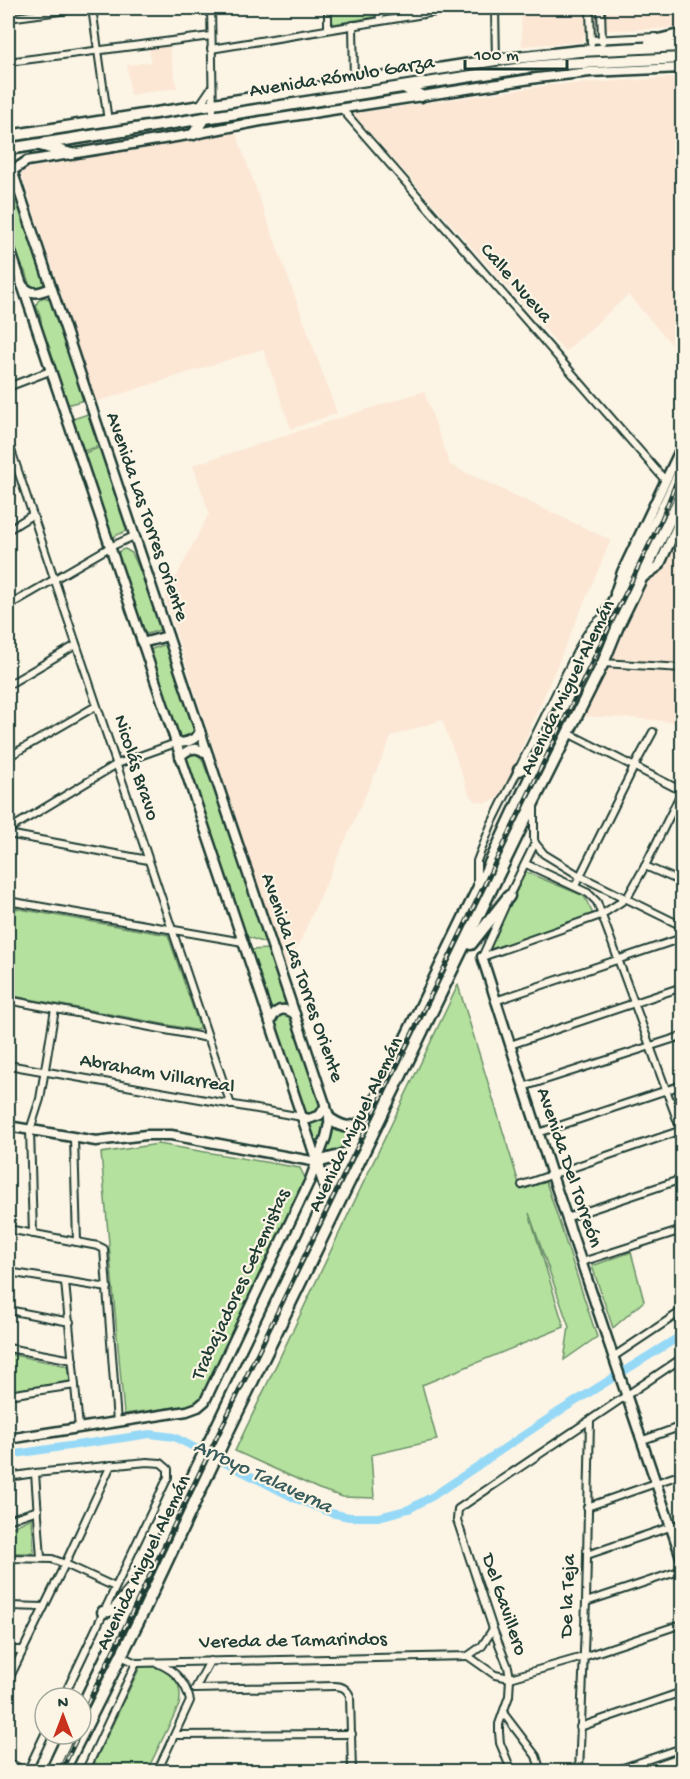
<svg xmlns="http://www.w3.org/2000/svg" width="690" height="1779" font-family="'Gochi Hand',sans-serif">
	<rect width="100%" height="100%" fill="#fcf5e5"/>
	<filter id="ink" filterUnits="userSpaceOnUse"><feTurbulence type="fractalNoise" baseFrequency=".0167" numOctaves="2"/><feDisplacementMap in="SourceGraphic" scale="12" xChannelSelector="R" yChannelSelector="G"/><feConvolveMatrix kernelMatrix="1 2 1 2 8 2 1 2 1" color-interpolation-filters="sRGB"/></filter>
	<g filter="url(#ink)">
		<g fill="#fce7d5">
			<path d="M521,8H682V28L586,31L582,42L522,46Z"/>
			<path d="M169,45L177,88L130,95L127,65L151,62L149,48Z"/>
			<path d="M682,77V356L628,295L565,352L354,115L357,113L551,85Z"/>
			<path d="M235,130L337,413L291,429L263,349L96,402L20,170Z"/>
			<path d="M424,391L450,465L611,540L506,785L497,799L486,803L476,801L469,794L442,720L392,736L286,973L165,599L209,513L193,465Z"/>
			<path d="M682,482V723L631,718L568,716Z"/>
		</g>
		<g fill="#b5e19e" stroke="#6a8f69" stroke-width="1.5">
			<path d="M331,8H376V13L373,17L334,24L331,20Z"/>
			<path d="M8,170L44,277L45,282L43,286L36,289L29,283L25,271L16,257L8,232Z"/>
			<path d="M44,297L49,299L52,302L84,400L67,405L42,335L41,319L36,305L38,301Z"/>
			<path d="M88,414L99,446L84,451L73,419Z"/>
			<path d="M101,447L128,528L126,531L111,538L82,454Z"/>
			<path d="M125,549L132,553L148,588L161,627L160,630L147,634L143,632L116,555L121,550Z"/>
			<path d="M164,645L167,646L196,731V736L181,740L177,736L149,653L152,649Z"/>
			<path d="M196,754L202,759L208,775L220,800L268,944L245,936L186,761L188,756Z"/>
			<path d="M526,872L584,896L593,914L488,950Z"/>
			<path d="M8,907L168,935L200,1029L195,1030L8,995Z"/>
			<path d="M269,949L288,1004L270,1010L249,950Z"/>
			<path d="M458,985L521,1190L546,1182L597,1337L564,1360L569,1327L529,1213L564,1327L422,1385L437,1440L371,1455L374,1498L343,1497L319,1489L235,1451Z"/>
			<path d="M281,1013L292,1015L323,1107L316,1115L304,1113L273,1022Z"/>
			<path d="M326,1115L328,1121L316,1148L308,1122L320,1121Z"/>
			<path d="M332,1125L337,1130L352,1131L337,1152L321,1158Z"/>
			<path d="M158,1144L300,1168L306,1180L199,1404L124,1414L101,1153Z"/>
			<path d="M631,1252L644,1301L613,1328L592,1266Z"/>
			<path d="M8,1354L68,1366L70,1381L8,1391Z"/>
			<path d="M32,1518L34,1553H8V1529Z"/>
			<path d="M146,1666C169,1666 184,1681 179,1705L147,1771L90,1772L140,1667Z"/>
		</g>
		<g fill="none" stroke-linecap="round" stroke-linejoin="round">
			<path stroke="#96d9f7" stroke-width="8" d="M8,1455L150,1434L174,1437L294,1498L331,1513L349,1517H379L409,1509L433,1496L555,1414L682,1335"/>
			<g stroke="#1f3d34" stroke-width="10">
				<g id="minor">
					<path d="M92,8L108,121"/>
					<path d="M211,8L213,116"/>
					<path d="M328,8V29"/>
					<path d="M379,8L380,20"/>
					<path d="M495,8L496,61"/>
					<path d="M590,8L591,43"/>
					<path d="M601,8L602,42"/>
					<path d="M8,18L83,8"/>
					<path d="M353,25L354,83"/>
					<path d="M591,40L656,37"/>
					<path d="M211,49L460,8"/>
					<path d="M8,62L211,36"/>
					<path d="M199,106L212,87"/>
					<path d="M341,108L665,480"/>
					<path d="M8,387L50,371"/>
					<path d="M8,441L231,1105"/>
					<path d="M8,530L32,515"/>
					<path d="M8,606L110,547L134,536"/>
					<path d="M603,663L682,668"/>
					<path d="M8,685L76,645"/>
					<path d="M568,733L682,791"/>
					<path d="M8,757L96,706"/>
					<path d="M534,807V839L535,843L544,854L580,876L682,926"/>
					<path d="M8,830L117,764L176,743"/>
					<path d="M8,834L148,860"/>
					<path d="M526,864L588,893L597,902L682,1133"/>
					<path d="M645,866L682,882"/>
					<path d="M477,884V861L491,825L574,657C582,642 589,627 603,617"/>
					<path d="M575,886L634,767L653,732"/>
					<path d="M509,896L535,843"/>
					<path d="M8,901L243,942"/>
					<path d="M482,957L601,915L627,898L645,866L682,791"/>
					<path d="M482,957L505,906"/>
					<path d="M8,1000L208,1038"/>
					<path d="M495,1001L682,938"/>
					<path d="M510,1045L682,987"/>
					<path d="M8,1065L302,1117"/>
					<path d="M523,1087L682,1036"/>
					<path d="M538,1133L682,1085"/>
					<path d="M74,1138L77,1242"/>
					<path d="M522,1185L682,1130"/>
					<path d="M566,1218L682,1179"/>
					<path d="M8,1229L98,1246L104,1249L117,1422"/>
					<path d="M33,1234L30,1130L40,1099L55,1009"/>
					<path d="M582,1262L682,1230"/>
					<path d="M8,1272L108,1288"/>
					<path d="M65,1282L79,1428"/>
					<path d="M8,1310L70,1322"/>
					<path d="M8,1348L73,1360"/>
					<path d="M613,1357L682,1311"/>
					<path d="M8,1395L75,1385"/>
					<path d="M643,1440L682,1426"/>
					<path d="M35,1473L41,1558"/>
					<path d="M8,1477L35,1473L147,1462L161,1463L168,1469V1477L63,1698"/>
					<path d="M587,1507L682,1474"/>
					<path d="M8,1520L38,1510"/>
					<path d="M587,1555L682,1523"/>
					<path d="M8,1558L52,1559L65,1564L115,1587"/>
					<path d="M586,1602L682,1570"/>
					<path d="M8,1606L44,1607"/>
					<path d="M8,1650H22"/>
					<path d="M121,1656L136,1663L468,1656L482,1646L493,1629"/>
					<path d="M468,1656L495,1675L510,1678L583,1657L682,1624"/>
					<path d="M210,1661L195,1689L335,1686C343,1686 347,1689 350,1696L352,1772"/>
					<path d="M8,1681L65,1564L111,1465"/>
					<path d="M504,1714L536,1756L541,1772"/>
					<path d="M580,1727L682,1692"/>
					<path d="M175,1735L352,1734"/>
					<path d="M8,1762L26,1772"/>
					<path d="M27,1772L45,1734"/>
					<path d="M85,1772L136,1663"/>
					<path d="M157,1772L190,1701C186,1683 176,1671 159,1664"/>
					<path d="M512,1772L500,1743L499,1732V1724L509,1696L510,1678L508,1667L493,1629L457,1520L458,1509L682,1358"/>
					<path d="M579,1772L586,1602L590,1421"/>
					<path d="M611,1772L682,1748"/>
				</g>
			</g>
			<g stroke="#1f3d34" stroke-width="13">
				<g id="tertiary">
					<path d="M8,158L330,1119L326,1137L310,1180L205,1401L198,1407L187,1411L8,1439"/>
					<path d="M12,171L27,161L194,134L261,121L537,78L590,72L682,68"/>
					<path d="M8,243L317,1162"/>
					<path d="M22,285C32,296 39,293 51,288"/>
					<path d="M642,578L659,566L682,516"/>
					<path d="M615,593L622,572L682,446"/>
					<path d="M142,643L168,636"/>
					<path d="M176,743C186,743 196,741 200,731"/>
					<path d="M180,757C189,747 198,746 208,755"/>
					<path d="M482,957L552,1175L682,1560"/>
					<path d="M270,1022C276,1009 282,1006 295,1014"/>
					<path d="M302,1117L309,1119L320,1115L326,1105"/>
					<path d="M8,1126L96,1141L146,1135H171L317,1162"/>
				</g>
			</g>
			<g stroke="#1f3d34" stroke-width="15">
				<g id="primary">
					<path d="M650,42L675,36"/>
					<path d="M404,87L421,96"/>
					<path d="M194,134L204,118"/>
					<path d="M8,136L496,60L580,51L682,46"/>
					<path d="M40,145L71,154"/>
					<path d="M8,149L529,67L561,64L682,58"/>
				</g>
			</g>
			<g stroke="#1f3d34" stroke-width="15">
				<g id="trunk">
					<path d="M519,770L540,758"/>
					<path d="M471,944L509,896"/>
					<path d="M330,1119C343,1128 352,1130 365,1120"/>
					<path d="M328,1195L317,1162L336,1157L350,1152"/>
					<path d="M103,1612L114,1610L139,1580"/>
					<path d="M81,1709L328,1195L367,1118L477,891L606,615L662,510L682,468"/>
					<path d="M51,1772L69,1734"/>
					<path d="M63,1772L142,1614L222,1444L534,801L603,663L618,626L682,494"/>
				</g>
			</g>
			<use href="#minor" stroke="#fcf5e5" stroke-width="6"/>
			<use href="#tertiary" stroke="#fcf5e5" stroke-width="8"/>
			<use href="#primary" stroke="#fcf5e5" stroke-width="10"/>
			<use href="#trunk" stroke="#fcf5e5" stroke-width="10"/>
			<g stroke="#1f3d34" stroke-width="4.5">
				<g id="rail">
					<path d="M81,1717L612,621L662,518L682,467"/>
					<path d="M61,1772L79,1734"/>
				</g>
			</g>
			<use href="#rail" stroke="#fcf5e5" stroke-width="2" stroke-dasharray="7" stroke-linecap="butt"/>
		</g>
	</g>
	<g text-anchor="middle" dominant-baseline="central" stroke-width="4.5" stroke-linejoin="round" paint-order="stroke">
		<g font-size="20" fill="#1f3d34" stroke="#fcf5e5">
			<text transform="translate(342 78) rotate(-9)">Avenida Rómulo Garza</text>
			<text transform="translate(515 284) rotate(49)">Calle Nueva</text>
			<text transform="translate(146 517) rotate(71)">Avenida Las Torres Oriente</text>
			<text transform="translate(569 688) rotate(-64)">Avenida Miguel Alemán</text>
			<text transform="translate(135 768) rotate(72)">Nicolás Bravo</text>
			<text transform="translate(301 978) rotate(71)">Avenida Las Torres Oriente</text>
			<text transform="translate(157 1075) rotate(10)">Abraham Villarreal</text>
			<text transform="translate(357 1125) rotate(-64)">Avenida Miguel Alemán</text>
			<text transform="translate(568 1168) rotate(71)">Avenida Del Torreón</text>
			<text transform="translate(242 1285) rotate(-65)">Trabajadores Cetemistas</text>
			<text transform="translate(145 1563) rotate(-64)">Avenida Miguel Alemán</text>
			<text transform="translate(569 1596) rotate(-88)">De la Teja</text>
			<text transform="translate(503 1605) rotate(71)">Del Gavillero</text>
			<text transform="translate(293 1642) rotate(-1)">Vereda de Tamarindos</text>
		</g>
		<g font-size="21" font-style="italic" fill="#375c5b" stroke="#fcf5e5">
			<text transform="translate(262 1478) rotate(25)">Arroyo Talaverna</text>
		</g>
	</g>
	<rect width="690" height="1779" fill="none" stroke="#fcf5e5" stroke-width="30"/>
	<rect x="15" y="15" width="660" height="1749" fill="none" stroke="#1f3d34" stroke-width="2" filter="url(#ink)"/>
	<g transform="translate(63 1716)"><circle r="28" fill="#fcf5e5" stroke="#a4ab9e" stroke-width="1.5"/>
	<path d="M0-4.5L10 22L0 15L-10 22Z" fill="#c8321e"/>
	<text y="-9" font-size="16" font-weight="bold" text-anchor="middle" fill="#1f3d34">N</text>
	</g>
	<path d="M465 60v9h102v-9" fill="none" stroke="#1f3d34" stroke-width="3"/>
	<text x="474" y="60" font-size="18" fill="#1f3d34" stroke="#fcf5e5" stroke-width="4.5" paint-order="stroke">100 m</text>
</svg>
